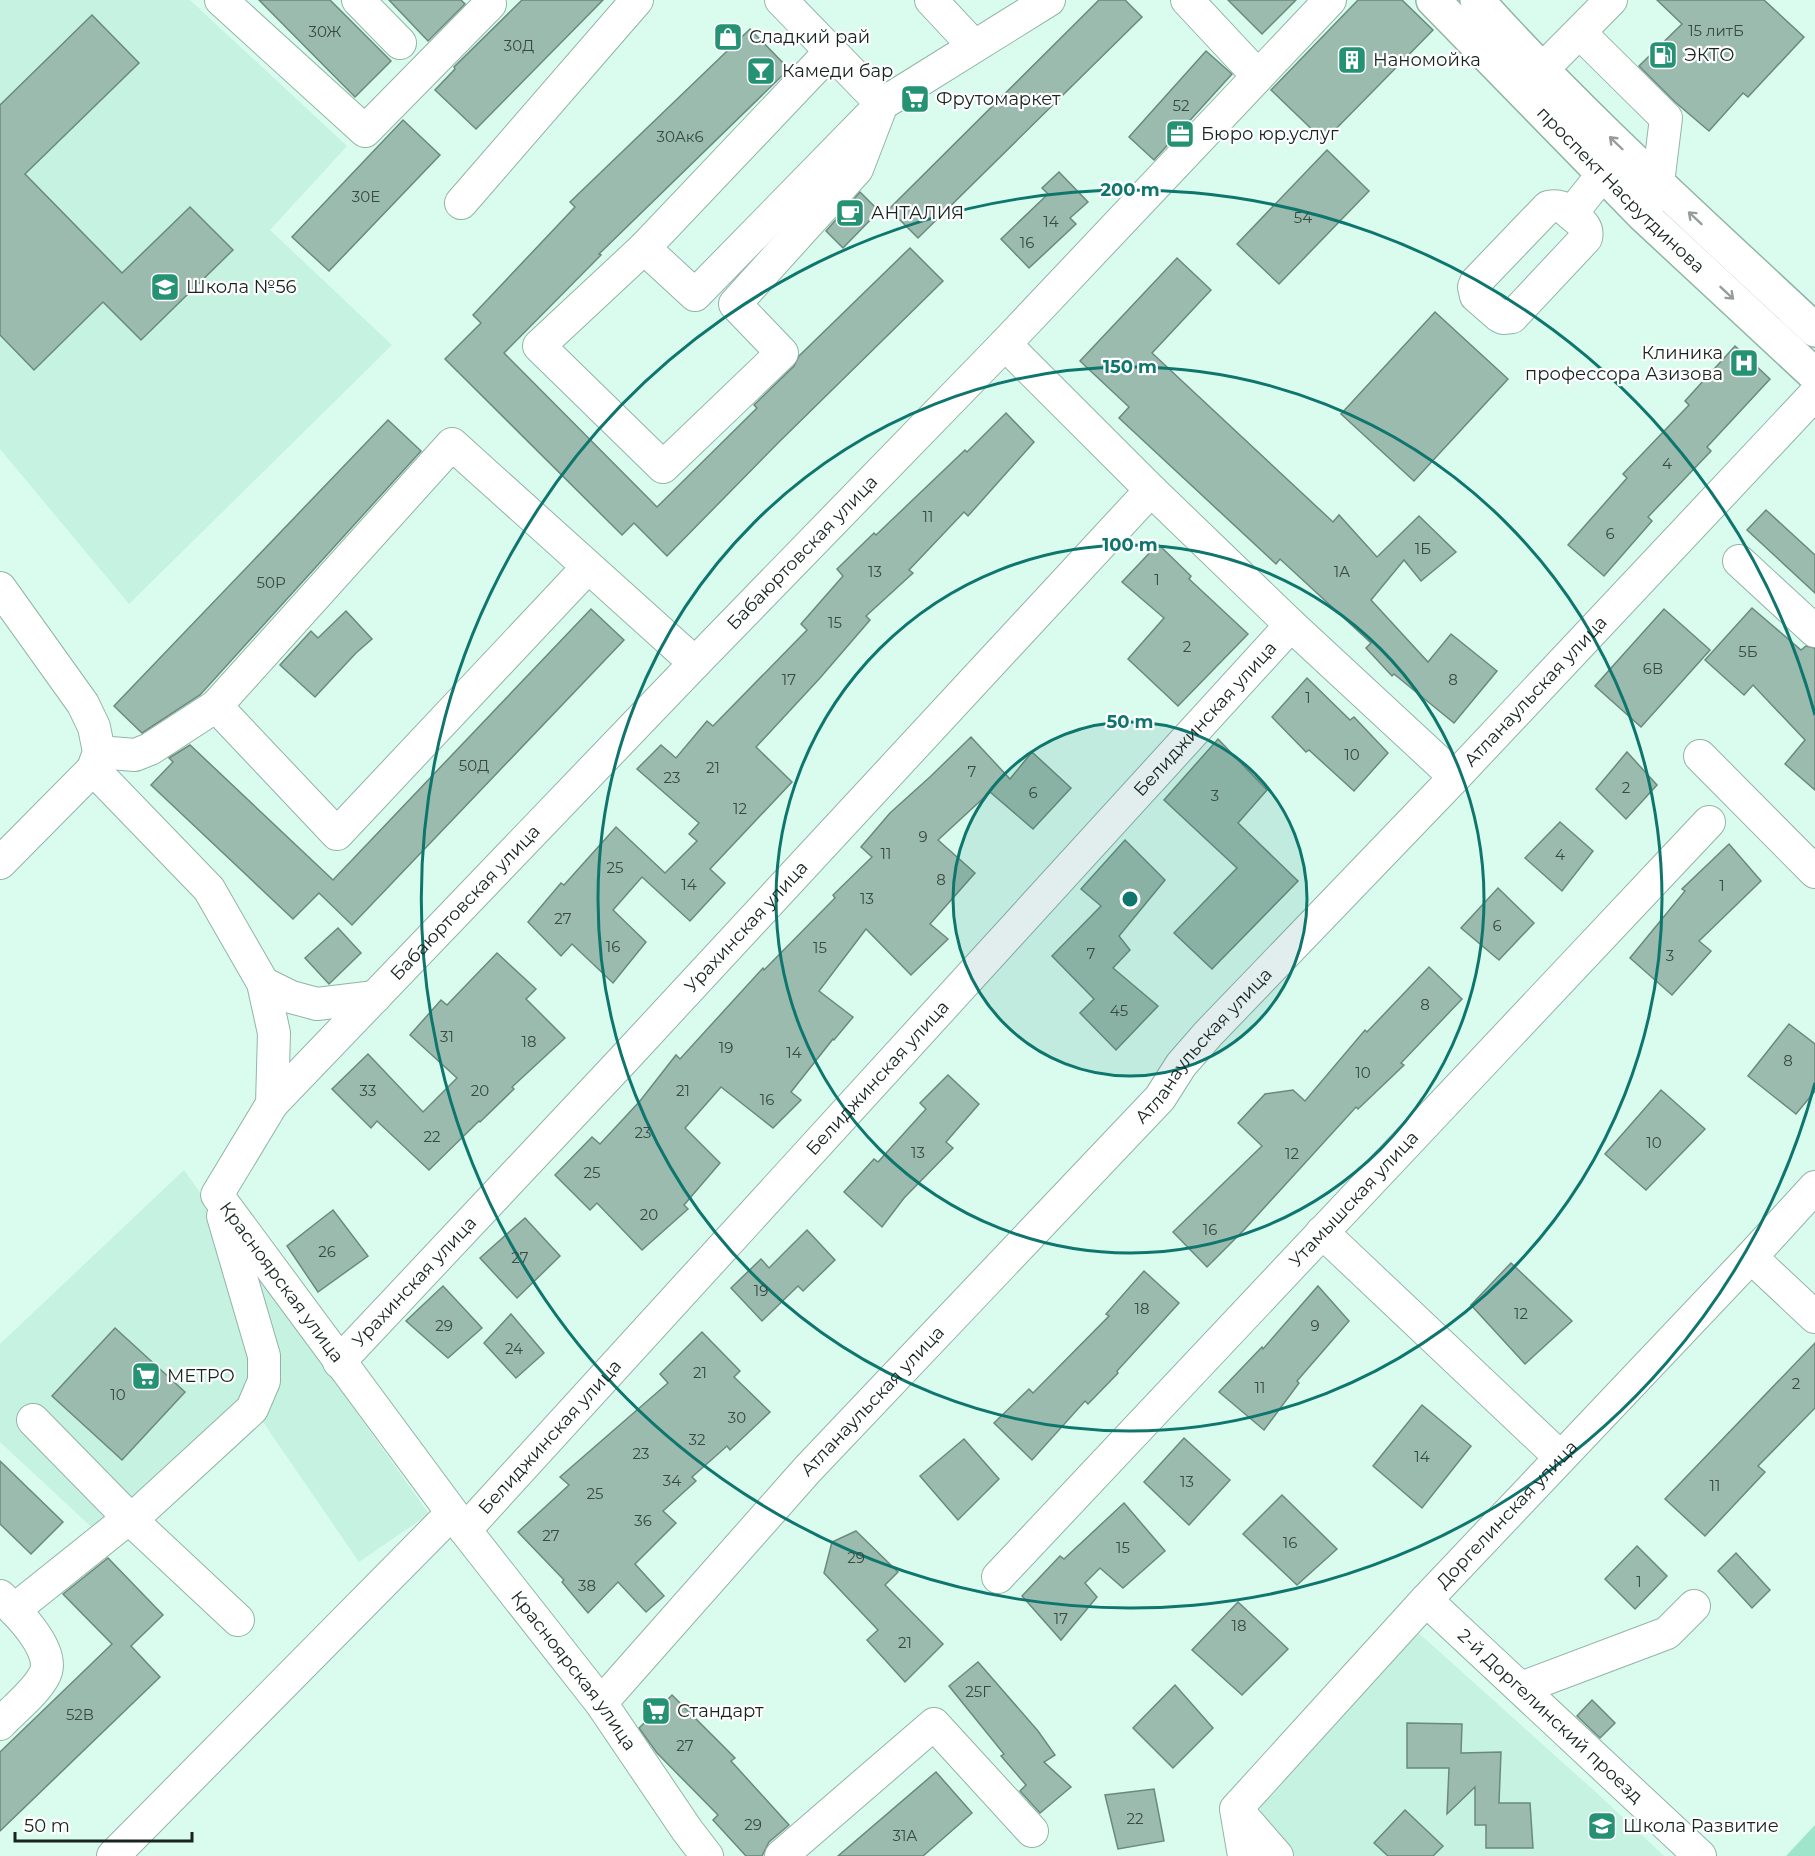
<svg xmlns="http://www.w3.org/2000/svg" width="1815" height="1856" font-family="Montserrat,sans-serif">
	<rect width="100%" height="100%" fill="#d9fcee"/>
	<g fill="#c6f2e1">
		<path d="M0,0H190L347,146L270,230L392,345L129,604L0,449Z"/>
		<path d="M184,1170L429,1514L359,1562L263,1422L114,1548L0,1442V1344Z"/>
		<path d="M1412,1627L1600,1796L1664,1856H1295L1261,1824L1260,1795Z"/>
	</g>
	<path fill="#9ee5cb" d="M1815,1825V1856H1786Z"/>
	<g fill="#9abbae" stroke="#6a8a7d" stroke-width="1.5">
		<path d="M259,0H330L391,61L355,97Z"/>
		<path d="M389,0H461L465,4L428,41Z"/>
		<path d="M522,0H603L476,129L435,90L455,69L454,67Z"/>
		<path d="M1099,0H1125L1142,17L918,238L889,209Z"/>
		<path d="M1228,0H1296L1262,34Z"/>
		<path d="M1358,0H1402L1433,30L1324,141L1271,90Z"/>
		<path d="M1657,0H1764L1804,37L1748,97L1743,93L1709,131L1675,102L1639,66L1682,24Z"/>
		<path d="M92,15L139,63L25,174L122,273L190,207L233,250L141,340L103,302L34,370L0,335V105Z"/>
		<path d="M750,29L789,69L599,254L601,255L504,353L657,507L757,408L754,405L794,366L799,356L910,248L943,281L779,442L667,556L634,523L622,535L445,359L481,323L473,315L575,207L570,202Z"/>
		<path d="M1206,51L1232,74L1154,160L1129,137Z"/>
		<path d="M403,120L440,155L329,271L292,237Z"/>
		<path d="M1327,150L1369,191L1279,284L1237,244Z"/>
		<path d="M1059,172L1088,202L1070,218L1076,224L1029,268L1001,239L1048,194L1042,188Z"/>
		<path d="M860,192L879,211L843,248L826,231Z"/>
		<path d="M1177,258L1211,290L1152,353L1333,522L1339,515L1377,557L1419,516L1456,552L1421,581L1404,560L1371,600L1428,662L1451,634L1497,671L1454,723L1394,674L1392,676L1366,648L1371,643L1280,559L1276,564L1119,418L1129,407L1080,361Z"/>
		<path d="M1435,312L1508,379L1414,481L1341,414Z"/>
		<path d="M1735,346L1770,379L1707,447L1711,451L1648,517L1652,521L1604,576L1568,545L1627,478L1623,474L1689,405L1685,401Z"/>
		<path d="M1006,413L1034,442L968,516L964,512L909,570L913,573L866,616L870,620L820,678L756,747L792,782L710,869L725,883L690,921L642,877L613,910L646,942L613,983L572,944L561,956L528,922L561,883L564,885L616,827L665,873L697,841L689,834L699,823L637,769L661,745L676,758L707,721L713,726L807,630L801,624L843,576L837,569L874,533L876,535L965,450L967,452Z"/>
		<path d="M388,420L421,451L200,695L142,733L114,706Z"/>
		<path d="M1766,510L1815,555V593L1747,530Z"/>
		<path d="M1158,544L1191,576L1189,579L1248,634L1178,706L1128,659L1164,618L1122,582Z"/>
		<path d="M1752,608L1801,650L1806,646L1815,648V790L1785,764L1805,740L1753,685L1744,695L1705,660Z"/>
		<path d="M591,609L624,640L352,925L319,893L293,919L151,785L173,762L169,758L190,745L333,880Z"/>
		<path d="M1664,609L1710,650L1641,727L1595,686Z"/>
		<path d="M346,611L372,639L356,653L315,697L280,665L311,631L318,638Z"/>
		<path d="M1307,678L1350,720L1354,717L1388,753L1354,791L1309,750L1306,752L1272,717Z"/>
		<path d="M971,737L1010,779L1032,752L1071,788L1033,829L990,792L938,840L975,873L930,924L948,939L911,975L866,929L819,991L853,1017L834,1040L833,1039L791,1092L801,1100L773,1128L721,1087L685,1128L720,1163L684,1205L688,1209L642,1250L597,1203L590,1210L555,1175L592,1137L600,1144L640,1101L676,1055L680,1059L763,968L764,970L835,898L833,895L872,857L861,847L890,813L931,776Z"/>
		<path d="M1218,739L1267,790L1238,823L1298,881L1212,969L1174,933L1237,868L1164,800Z"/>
		<path d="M1627,752L1657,785L1626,819L1596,789Z"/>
		<path d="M1560,822L1593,851L1562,891L1525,858Z"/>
		<path d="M1125,840L1165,880L1119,936L1130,950L1113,968L1158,1006L1116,1050L1080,1013L1094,999L1052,956L1101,906L1081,889Z"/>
		<path d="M1729,844L1761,881L1699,941L1711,951L1672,995L1630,958L1685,891L1682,889Z"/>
		<path d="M1498,888L1534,923L1499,960L1461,928Z"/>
		<path d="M338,928L361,953L329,984L305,958Z"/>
		<path d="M497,953L536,989L526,999L565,1038L512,1087L514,1089L480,1122L479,1121L429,1170L377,1121L371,1128L332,1089L368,1054L423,1112L457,1078L410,1035L441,1000L447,1005Z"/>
		<path d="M1429,967L1462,999L1401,1063L1404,1065L1358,1109L1356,1107L1243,1231L1207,1267L1173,1232L1262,1146L1238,1123L1265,1094L1293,1090L1305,1101L1365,1030L1367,1032Z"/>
		<path d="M1789,1024L1815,1044V1091L1796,1114L1748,1076Z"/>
		<path d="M948,1075L979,1104L946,1142L953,1148L904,1198L882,1227L844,1192L874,1159L878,1162L926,1109L920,1103Z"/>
		<path d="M1661,1090L1705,1129L1646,1190L1605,1154Z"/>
		<path d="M333,1210L368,1256L318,1292L287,1246Z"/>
		<path d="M525,1218L560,1256L517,1298L480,1258Z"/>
		<path d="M807,1230L835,1260L803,1291L798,1286L762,1321L731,1288L761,1259L769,1268Z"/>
		<path d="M1511,1263L1572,1321L1525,1364L1471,1305Z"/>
		<path d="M1144,1271L1179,1303L1117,1371L1118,1373L1088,1404L1085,1401L1032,1460L994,1423L1029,1389L1033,1393L1109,1316L1106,1314Z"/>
		<path d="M443,1286L482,1328L448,1358L406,1321Z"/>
		<path d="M1318,1286L1349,1321L1297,1381L1299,1383L1264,1430L1219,1392L1262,1347L1263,1349Z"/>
		<path d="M511,1314L544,1353L516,1378L484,1343Z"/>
		<path d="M115,1328L185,1392L122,1460L52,1396Z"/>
		<path d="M702,1332L740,1371L734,1377L770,1412L730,1450L727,1446L692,1477L696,1481L663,1511L676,1523L635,1564L664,1596L646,1612L618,1582L588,1613L562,1582L564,1580L518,1532L569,1485L560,1477L668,1383L660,1374Z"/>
		<path d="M1815,1343V1408L1758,1466L1765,1472L1705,1536L1665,1499Z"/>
		<path d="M1422,1405L1471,1446L1422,1508L1373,1466Z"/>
		<path d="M1184,1438L1230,1480L1189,1525L1144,1482Z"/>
		<path d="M964,1439L999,1479L958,1520L920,1476Z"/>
		<path d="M0,1461L63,1522L31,1554L0,1524Z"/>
		<path d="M1282,1495L1337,1549L1297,1585L1243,1534Z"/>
		<path d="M1124,1503L1165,1551L1123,1588L1100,1568L1085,1583L1097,1597L1061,1640L1022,1596L1060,1556L1064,1559Z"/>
		<path d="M856,1531L898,1572L885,1585L943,1644L905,1682L867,1640L878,1630L824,1573L832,1542Z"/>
		<path d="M1637,1546L1667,1576L1635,1609L1605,1579Z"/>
		<path d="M1736,1553L1770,1590L1752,1608L1718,1571Z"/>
		<path d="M108,1558L163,1615L131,1646L160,1677L0,1831V1752L112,1644L63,1594Z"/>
		<path d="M1238,1602L1288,1649L1242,1695L1192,1650Z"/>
		<path d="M978,1662L1038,1731L1055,1755L1044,1762L1071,1787L1040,1813L1020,1791L1026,1785L1001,1756L1004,1754L949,1686Z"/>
		<path d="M1175,1685L1213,1728L1173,1768L1133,1728Z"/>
		<path d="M672,1695L735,1758L731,1761L789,1825L769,1842L762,1856H746L713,1820L718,1815L657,1753L639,1728Z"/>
		<path d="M1592,1700L1615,1723L1600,1738L1577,1716Z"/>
		<path d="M1407,1723L1462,1724L1461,1753L1501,1752L1499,1803H1530L1533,1848H1486V1825H1475V1787L1447,1814L1449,1768H1407Z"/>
		<path d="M936,1772L972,1813L923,1856H838Z"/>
		<path d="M1154,1789L1164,1841L1118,1849L1105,1795Z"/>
		<path d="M1405,1810L1443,1846L1433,1856H1388L1374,1843Z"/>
	</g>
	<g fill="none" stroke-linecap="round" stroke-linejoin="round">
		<g stroke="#92b4a6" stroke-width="34">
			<g id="minor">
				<path d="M221,0L365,131L490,4"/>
				<path d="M358,0L400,43"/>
				<path d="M781,0L882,104L1049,0"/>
				<path d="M931,0L974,46"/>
				<path d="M1187,0L1258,76"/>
				<path d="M1580,33L1666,118L1658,183L1649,203"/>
				<path d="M831,51L644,248L695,295L873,113"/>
				<path d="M1523,89L1611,0"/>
				<path d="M461,203L637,0"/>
				<path d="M1571,214C1579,221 1589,226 1586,238L1512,317L1503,318L1499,316L1476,296L1474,287L1476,282L1548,207C1559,205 1563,207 1571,214L1603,174"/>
				<path d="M644,248L539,346L663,467L782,353L735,304L857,169L882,104"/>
				<path d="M1005,344L1151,490L1291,625L1455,777"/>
				<path d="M1739,561L1815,631"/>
				<path d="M588,567L337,834L216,706L452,444L695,663"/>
				<path id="s1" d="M0,588L83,704L94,727L99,752L93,769L209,889L263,983L274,1033L272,1104L217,1195L465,1530L601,1703L687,1830L707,1856"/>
				<path d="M99,752L135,755L150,749L216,706"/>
				<path d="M1700,756L1815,872"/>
				<path d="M0,863L93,769"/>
				<path d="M263,983L291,997L317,1004L375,997"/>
				<path id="s2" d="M272,1104L695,663L1005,344L1330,0"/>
				<path d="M1322,1232L1560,1457"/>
				<path d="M1751,1257L1815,1317"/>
				<path id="s3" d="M339,1362L622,1061L1151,490"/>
				<path d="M33,1420L129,1518L238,1620"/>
				<path id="s4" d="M465,1530L1291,625"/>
				<path id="s5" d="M998,1577L1709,822"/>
				<path d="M0,1596C17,1612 58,1652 44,1676C35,1693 13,1710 0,1724"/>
				<path id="s6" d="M1426,1600L1700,1856"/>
				<path d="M14,1610L129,1518L140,1512L252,1409L264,1381V1356L223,1216"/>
				<path d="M1521,1688L1667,1633L1694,1606"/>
				<path id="s7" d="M601,1703L807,1470L1160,1098L1181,1065L1208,1034L1455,777L1815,394"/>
				<path d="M1237,1810L1277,1856"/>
				<path d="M113,1856L452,1513"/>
				<path d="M781,1856L934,1724L1032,1831"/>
				<path id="s8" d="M1244,1856L1236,1809L1426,1600L1751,1257L1815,1187"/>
			</g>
		</g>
		<g stroke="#92b4a6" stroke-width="36">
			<g id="major">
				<path id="s9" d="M1433,0L1643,215L1815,375"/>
				<path d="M1477,0C1582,117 1700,222 1815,330"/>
			</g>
		</g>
		<use href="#minor" stroke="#fff" stroke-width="32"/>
		<use href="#major" stroke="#fff" stroke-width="33"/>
	</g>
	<defs><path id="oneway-shaft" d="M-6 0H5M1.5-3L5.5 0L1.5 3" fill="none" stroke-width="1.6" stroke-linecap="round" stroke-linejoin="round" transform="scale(1.5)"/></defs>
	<g stroke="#979c9a">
		<use href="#oneway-shaft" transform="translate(1616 143) rotate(-136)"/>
		<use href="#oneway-shaft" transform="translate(1695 218) rotate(-137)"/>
		<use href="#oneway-shaft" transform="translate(1727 293) rotate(43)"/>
	</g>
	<circle cx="1130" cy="899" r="177" fill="#0f766e" fill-opacity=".12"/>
	<g fill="none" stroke="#0f766e" stroke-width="3">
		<circle cx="1130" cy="899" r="177"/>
		<circle cx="1130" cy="899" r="354"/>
		<circle cx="1130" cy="899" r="532"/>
		<path d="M1815 1083A709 709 0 1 1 1815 715"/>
	</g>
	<defs>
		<g id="shop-square" transform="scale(1.5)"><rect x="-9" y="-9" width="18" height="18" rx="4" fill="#259373" stroke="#fff"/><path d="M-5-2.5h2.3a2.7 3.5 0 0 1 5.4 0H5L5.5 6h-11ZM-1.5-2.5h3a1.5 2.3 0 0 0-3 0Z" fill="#fff"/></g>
		<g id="fuel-square" transform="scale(1.5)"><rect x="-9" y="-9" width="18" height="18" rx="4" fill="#259373" stroke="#fff"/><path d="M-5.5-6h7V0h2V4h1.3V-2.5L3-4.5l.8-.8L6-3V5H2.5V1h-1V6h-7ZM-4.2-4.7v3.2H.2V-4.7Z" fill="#fff"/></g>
		<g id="building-square" transform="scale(1.5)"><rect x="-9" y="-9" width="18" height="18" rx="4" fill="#259373" stroke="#fff"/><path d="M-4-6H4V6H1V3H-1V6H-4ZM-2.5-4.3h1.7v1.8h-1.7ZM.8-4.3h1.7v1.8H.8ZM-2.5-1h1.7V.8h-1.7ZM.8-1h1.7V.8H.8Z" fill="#fff"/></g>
		<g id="bar-square" transform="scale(1.5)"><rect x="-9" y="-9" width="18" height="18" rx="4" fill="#259373" stroke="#fff"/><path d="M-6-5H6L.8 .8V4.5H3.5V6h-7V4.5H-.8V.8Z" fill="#fff"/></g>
		<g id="supermarket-square" transform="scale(1.5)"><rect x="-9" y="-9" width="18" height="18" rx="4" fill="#259373" stroke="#fff"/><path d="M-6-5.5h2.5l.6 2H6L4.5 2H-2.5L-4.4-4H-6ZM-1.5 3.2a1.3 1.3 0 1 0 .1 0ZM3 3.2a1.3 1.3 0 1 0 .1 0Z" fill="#fff"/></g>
		<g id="office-square" transform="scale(1.5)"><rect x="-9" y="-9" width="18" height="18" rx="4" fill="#259373" stroke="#fff"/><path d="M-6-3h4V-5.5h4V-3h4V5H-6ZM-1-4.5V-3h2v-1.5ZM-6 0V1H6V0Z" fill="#fff"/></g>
		<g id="cafe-square" transform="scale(1.5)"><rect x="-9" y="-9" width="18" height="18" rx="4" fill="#259373" stroke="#fff"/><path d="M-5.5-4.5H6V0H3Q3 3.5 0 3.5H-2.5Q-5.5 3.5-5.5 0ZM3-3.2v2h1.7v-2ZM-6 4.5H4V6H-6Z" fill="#fff"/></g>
		<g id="school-square" transform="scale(1.5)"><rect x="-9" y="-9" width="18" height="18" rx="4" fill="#259373" stroke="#fff"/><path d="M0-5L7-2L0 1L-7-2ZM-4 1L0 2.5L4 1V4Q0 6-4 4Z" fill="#fff"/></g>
		<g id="hospital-square" transform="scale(1.5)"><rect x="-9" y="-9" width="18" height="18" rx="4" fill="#259373" stroke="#fff"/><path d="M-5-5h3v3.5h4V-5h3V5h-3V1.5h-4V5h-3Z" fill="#fff"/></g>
	</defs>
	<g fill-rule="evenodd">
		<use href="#shop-square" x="728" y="37"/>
		<use href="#fuel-square" x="1663" y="55"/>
		<use href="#building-square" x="1352" y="60"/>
		<use href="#bar-square" x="761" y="71"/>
		<use href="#supermarket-square" x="915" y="99"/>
		<use href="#office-square" x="1180" y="134"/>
		<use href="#cafe-square" x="850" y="213"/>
		<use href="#school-square" x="165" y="287"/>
		<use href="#hospital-square" x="1744" y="363"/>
		<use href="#supermarket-square" x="146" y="1376"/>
		<use href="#supermarket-square" x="656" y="1711"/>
		<use href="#school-square" x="1602" y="1826"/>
	</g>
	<g text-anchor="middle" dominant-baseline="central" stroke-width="4.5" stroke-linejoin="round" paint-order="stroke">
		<g font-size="15" fill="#384a43">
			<text x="1716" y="30">15 литБ</text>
			<text x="325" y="31">30Ж</text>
			<text x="519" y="45">30Д</text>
			<text x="1181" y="105">52</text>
			<text x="680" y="136">30Ак6</text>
			<text x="366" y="196">30Е</text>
			<text x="1303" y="217">54</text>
			<text x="1051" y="221">14</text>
			<text x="1027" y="242">16</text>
			<text x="1667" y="463">4</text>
			<text x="928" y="516">11</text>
			<text x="1610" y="533">6</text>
			<text x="1423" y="548">1Б</text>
			<text x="875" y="571">13</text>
			<text x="1342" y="571">1А</text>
			<text x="1157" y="579">1</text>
			<text x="271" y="582">50Р</text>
			<text x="835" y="622">15</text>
			<text x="1187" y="646">2</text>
			<text x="1748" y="651">5Б</text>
			<text x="1653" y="668">6В</text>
			<text x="789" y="679">17</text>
			<text x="1453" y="679">8</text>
			<text x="1308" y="697">1</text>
			<text x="1352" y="754">10</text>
			<text x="474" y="765">50Д</text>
			<text x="713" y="767">21</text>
			<text x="972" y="771">7</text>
			<text x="672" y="777">23</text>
			<text x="1626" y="787">2</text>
			<text x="1033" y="792">6</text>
			<text x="1215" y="795">3</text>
			<text x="740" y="808">12</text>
			<text x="923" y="836">9</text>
			<text x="886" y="853">11</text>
			<text x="1560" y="854">4</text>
			<text x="615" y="867">25</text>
			<text x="941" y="879">8</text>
			<text x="689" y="884">14</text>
			<text x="1722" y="885">1</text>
			<text x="867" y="898">13</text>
			<text x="563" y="918">27</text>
			<text x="1497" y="925">6</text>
			<text x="613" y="946">16</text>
			<text x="820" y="947">15</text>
			<text x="1091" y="953">7</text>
			<text x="1670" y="955">3</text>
			<text x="1425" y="1004">8</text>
			<text x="1119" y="1010">45</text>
			<text x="447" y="1036">31</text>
			<text x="529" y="1041">18</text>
			<text x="726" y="1047">19</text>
			<text x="794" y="1052">14</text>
			<text x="1788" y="1060">8</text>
			<text x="1363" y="1072">10</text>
			<text x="368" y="1090">33</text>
			<text x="480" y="1090">20</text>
			<text x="683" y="1090">21</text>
			<text x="767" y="1099">16</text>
			<text x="643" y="1132">23</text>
			<text x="432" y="1136">22</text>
			<text x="1654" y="1142">10</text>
			<text x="918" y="1152">13</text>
			<text x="1292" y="1153">12</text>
			<text x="592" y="1172">25</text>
			<text x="649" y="1214">20</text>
			<text x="1210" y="1229">16</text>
			<text x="327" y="1251">26</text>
			<text x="520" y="1257">27</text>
			<text x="761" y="1290">19</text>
			<text x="1142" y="1308">18</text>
			<text x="1521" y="1313">12</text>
			<text x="444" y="1325">29</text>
			<text x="1315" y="1325">9</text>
			<text x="514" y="1348">24</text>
			<text x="700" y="1372">21</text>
			<text x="1796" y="1383">2</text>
			<text x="1260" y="1387">11</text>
			<text x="118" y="1394">10</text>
			<text x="737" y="1417">30</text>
			<text x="697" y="1439">32</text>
			<text x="641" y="1453">23</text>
			<text x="1422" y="1456">14</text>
			<text x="672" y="1480">34</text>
			<text x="1187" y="1481">13</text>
			<text x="1715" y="1485">11</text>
			<text x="595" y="1493">25</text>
			<text x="643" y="1520">36</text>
			<text x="551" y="1535">27</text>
			<text x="1290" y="1542">16</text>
			<text x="1123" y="1547">15</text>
			<text x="856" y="1557">29</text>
			<text x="1639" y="1581">1</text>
			<text x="587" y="1585">38</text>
			<text x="1061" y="1618">17</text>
			<text x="1239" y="1625">18</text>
			<text x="905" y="1642">21</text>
			<text x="978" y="1691">25Г</text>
			<text x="80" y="1714">52В</text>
			<text x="685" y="1745">27</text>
			<text x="1135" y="1818">22</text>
			<text x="753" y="1824">29</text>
			<text x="905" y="1835">31А</text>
		</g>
		<g font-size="18" fill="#17241f" stroke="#fff" text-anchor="start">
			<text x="749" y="37">Сладкий рай</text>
			<text x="1684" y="55">ЭКТО</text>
			<text x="1373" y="60">Наномойка</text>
			<text x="782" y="71">Камеди бар</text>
			<text x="936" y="99">Фрутомаркет</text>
			<text x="1201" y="134">Бюро юр.услуг</text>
			<text x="871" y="213">АНТАЛИЯ</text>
			<text x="186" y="287">Школа №56</text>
			<text x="1723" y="353" text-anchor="end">Клиника<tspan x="1723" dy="21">профессора Азизова</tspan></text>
			<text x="167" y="1376">МЕТРО</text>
			<text x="677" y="1711">Стандарт</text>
			<text x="1623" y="1826">Школа Развитие</text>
		</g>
		<g font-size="18" fill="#17241f" stroke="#fff">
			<text stroke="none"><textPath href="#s9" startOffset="267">проспект Насрутдинова</textPath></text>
			<text stroke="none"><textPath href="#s2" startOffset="765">Бабаюртовская улица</textPath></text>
			<text stroke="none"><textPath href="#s7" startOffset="1378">Атланаульская улица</textPath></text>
			<text stroke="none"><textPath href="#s4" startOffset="1098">Белиджинская улица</textPath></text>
			<text stroke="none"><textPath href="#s2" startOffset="279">Бабаюртовская улица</textPath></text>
			<text stroke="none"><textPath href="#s3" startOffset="596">Урахинская улица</textPath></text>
			<text stroke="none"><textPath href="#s7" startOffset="892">Атланаульская улица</textPath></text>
			<text stroke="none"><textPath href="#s4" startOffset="612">Белиджинская улица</textPath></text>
			<text stroke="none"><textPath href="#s5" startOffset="519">Утамышская улица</textPath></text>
			<text stroke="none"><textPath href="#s1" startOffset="824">Красноярская улица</textPath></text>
			<text stroke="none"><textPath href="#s3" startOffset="110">Урахинская улица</textPath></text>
			<text stroke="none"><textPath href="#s7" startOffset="406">Атланаульская улица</textPath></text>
			<text stroke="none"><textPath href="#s4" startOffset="126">Белиджинская улица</textPath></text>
			<text stroke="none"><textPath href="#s8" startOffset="448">Доргелинская улица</textPath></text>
			<text stroke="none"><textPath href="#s1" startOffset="1310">Красноярская улица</textPath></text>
			<text stroke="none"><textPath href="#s6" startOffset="170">2-й Доргелинский проезд</textPath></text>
		</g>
	</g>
	<circle cx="1130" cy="899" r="9" fill="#0f766e" stroke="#fff" stroke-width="3"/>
	<g font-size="18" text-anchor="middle" font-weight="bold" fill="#0f766e" stroke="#fff" stroke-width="4.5" stroke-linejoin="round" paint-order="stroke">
		<text x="1130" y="196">200 m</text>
		<text x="1130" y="373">150 m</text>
		<text x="1130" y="551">100 m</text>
		<text x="1130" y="728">50 m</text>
	</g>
	<path d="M15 1832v9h177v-9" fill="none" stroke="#17241f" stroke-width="3"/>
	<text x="24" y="1832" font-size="18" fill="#17241f" stroke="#ffffff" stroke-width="4.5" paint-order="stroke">50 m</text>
</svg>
